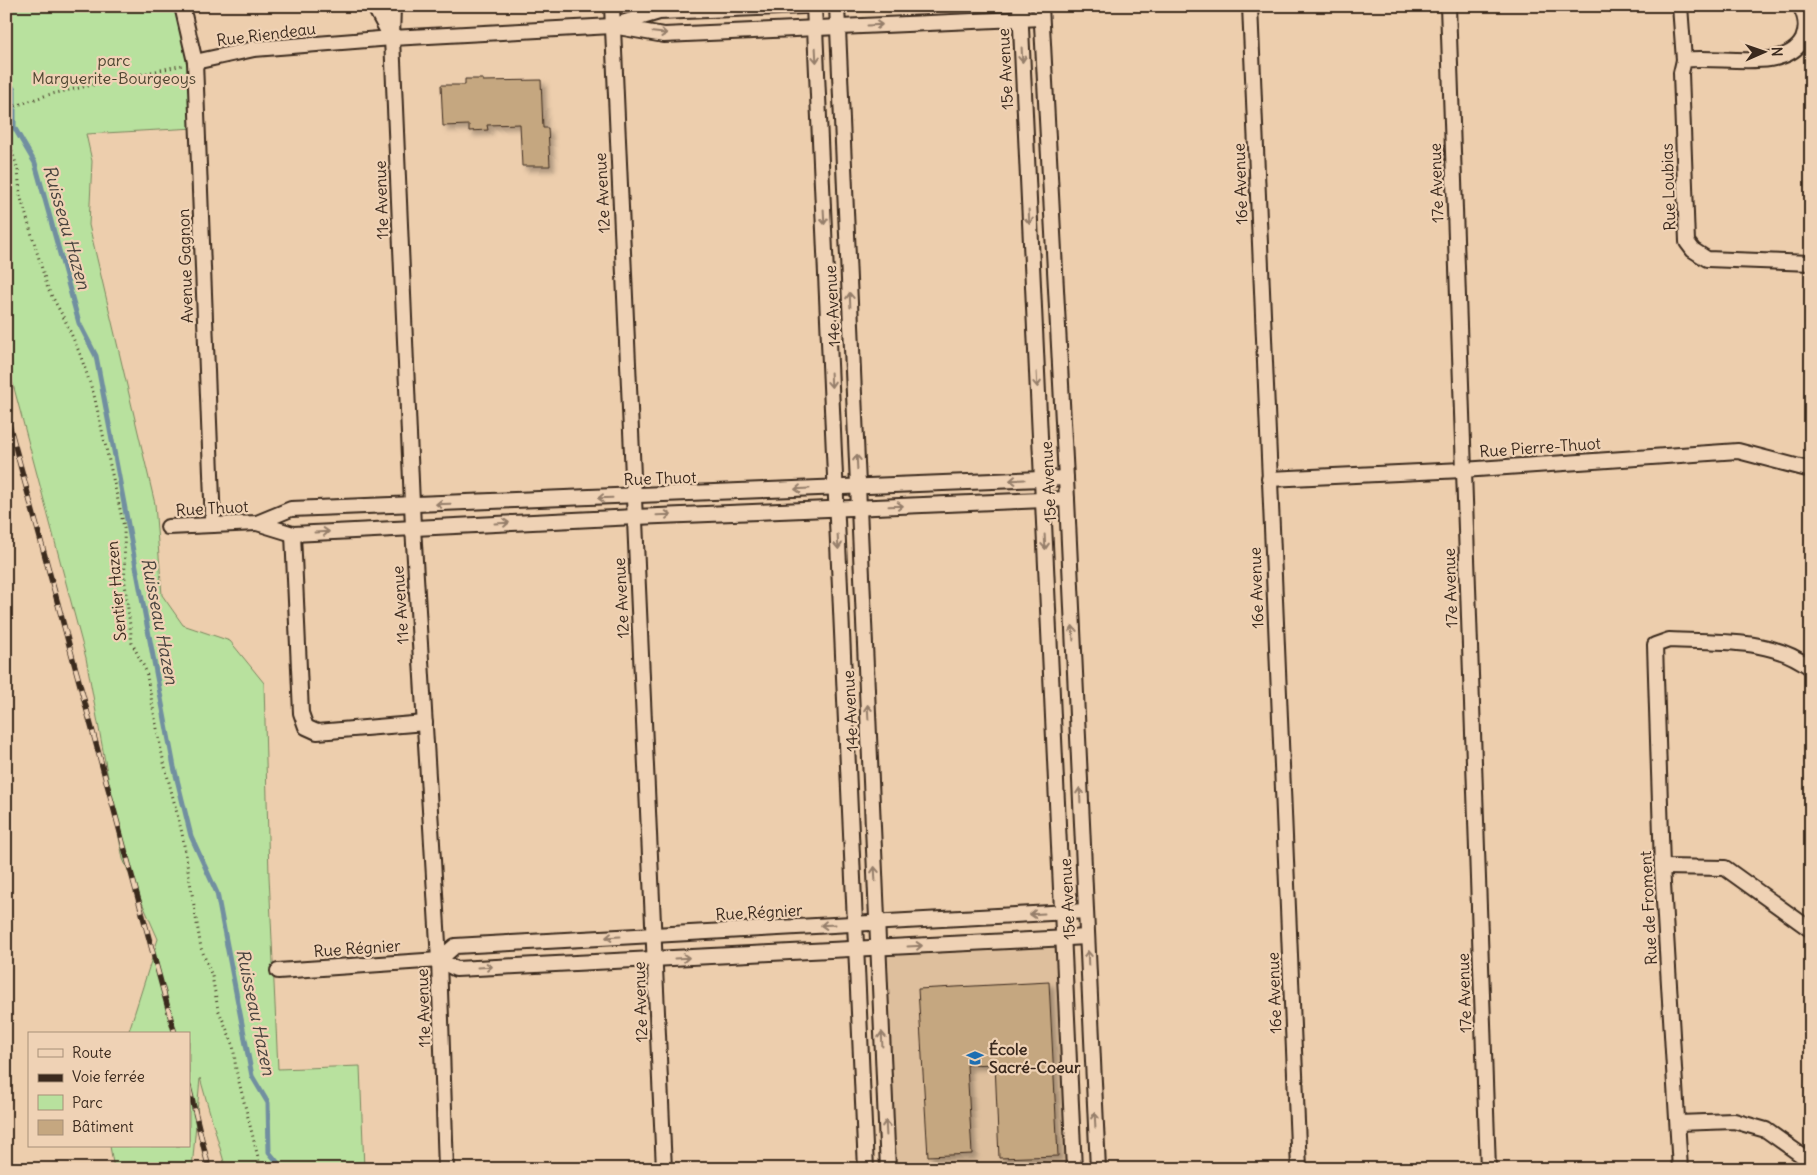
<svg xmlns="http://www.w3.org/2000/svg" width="1817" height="1175" font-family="Delius,sans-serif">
	<defs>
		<filter id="shadow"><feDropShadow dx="4.5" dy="4.5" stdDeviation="2.5" flood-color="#0004"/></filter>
	</defs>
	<rect width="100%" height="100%" fill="#edcead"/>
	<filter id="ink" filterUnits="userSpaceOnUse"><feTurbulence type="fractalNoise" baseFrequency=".02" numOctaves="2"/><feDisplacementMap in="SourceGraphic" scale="10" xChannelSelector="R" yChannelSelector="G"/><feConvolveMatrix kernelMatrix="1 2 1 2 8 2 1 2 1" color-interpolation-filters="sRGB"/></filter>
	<g filter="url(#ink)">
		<path fill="#debf9d" d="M1063,939L1070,1169H890L878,948Z"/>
		<path fill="#b8e19e" stroke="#7a865e" d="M6,6H182L195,62V128L86,134L92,161L89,225L155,504L162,595L183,625L230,641L264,683L269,876L278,1069L360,1066L364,1169H226L200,1078L192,1169H114L110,1146H189V1034H128L158,939L123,859L86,658L6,358Z"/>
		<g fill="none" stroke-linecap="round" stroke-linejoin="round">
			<path stroke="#718fa0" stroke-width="5" d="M6,78L14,90V127L35,163L79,323L96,356L174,767L191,836L217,893L252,1076L268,1103L269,1152L283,1169"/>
		</g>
		<g fill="#c5a780" stroke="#3b2a1e" filter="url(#shadow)">
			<path d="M465,79H483V81L541,80L543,128H548L550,166H522L520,124L487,125L488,130L469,131V125L443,126L441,85H465Z"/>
			<path d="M1049,982L1058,1156L999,1158L995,1064L967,1065L972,1154L928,1156L918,989Z"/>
		</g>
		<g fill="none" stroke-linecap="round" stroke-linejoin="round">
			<g stroke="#3b2a1e" stroke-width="18">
				<g id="minor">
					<path d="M182,6L195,62L213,525"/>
					<path d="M374,6L391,37"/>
					<path d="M393,6L392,38L413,527L439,960L446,1169"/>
					<path d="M612,6L664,1169"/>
					<path d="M814,6L866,1169"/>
					<path d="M837,6L888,1169"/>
					<path d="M1020,6L1074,1169"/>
					<path d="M1041,6L1066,478L1098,1169"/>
					<path d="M1250,6L1299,1169"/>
					<path d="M1448,6L1488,1169"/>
					<path d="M1680,6L1684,60"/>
					<path d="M1800,6C1806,17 1808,27 1803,39C1786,74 1716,54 1684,60L1681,73L1687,242L1693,250L1707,259L1811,263"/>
					<path d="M618,27L664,35L1041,18"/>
					<path d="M195,62L254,49L392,38L612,26L659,12L804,6"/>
					<path d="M1269,479L1463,470L1738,451L1811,470"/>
					<path d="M257,523L293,534L635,517L1067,499"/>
					<path d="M168,527L257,523L291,509L1066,478"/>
					<path d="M293,534L301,713L306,727L317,732L425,723"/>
					<path d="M1662,867L1725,868L1811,930"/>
					<path d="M439,960L455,946L1086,911"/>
					<path d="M278,971L439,960L456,969L1087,937"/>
					<path d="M1678,1123L1734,1121L1766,1130L1811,1162"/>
					<path d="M1680,1169L1662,867L1655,645L1669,640C1717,643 1771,637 1811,668"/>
				</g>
			</g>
			<g stroke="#3b2a1e" stroke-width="3" stroke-dasharray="1 4" stroke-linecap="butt">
				<path d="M6,109L47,95L183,65"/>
				<path d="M6,132L18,170L20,195L48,289L65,320L80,354L94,395L124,527L125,583L132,643L146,671L162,755L182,833L201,948L212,976L218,1009L233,1044L236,1070L261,1169"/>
			</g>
			<use href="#minor" stroke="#efd2b5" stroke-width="14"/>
			<g stroke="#3b2a1e" stroke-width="5.5">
				<g id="rail">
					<path d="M6,413L175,1034"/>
					<path d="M189,1087L209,1169"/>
				</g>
			</g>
			<use href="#rail" stroke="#efd2b5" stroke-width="4" stroke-dasharray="11" stroke-linecap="butt"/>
		</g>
		<defs><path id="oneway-shaft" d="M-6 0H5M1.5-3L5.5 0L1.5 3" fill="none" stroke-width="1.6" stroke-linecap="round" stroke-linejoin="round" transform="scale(1.25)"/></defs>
		<g stroke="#957e6a">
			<use href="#oneway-shaft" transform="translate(875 25) rotate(-3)"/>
			<use href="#oneway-shaft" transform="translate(660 33) rotate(6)"/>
			<use href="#oneway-shaft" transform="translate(816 55) rotate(87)"/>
			<use href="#oneway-shaft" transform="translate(1022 55) rotate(87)"/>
			<use href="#oneway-shaft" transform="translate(824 217) rotate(87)"/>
			<use href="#oneway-shaft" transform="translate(1029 217) rotate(87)"/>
			<use href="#oneway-shaft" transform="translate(850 300) rotate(-93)"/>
			<use href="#oneway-shaft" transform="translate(831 380) rotate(87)"/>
			<use href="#oneway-shaft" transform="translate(1037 380) rotate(87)"/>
			<use href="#oneway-shaft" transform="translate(857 462) rotate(-93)"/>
			<use href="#oneway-shaft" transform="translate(1017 480) rotate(177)"/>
			<use href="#oneway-shaft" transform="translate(802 489) rotate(177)"/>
			<use href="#oneway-shaft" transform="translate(605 498) rotate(178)"/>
			<use href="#oneway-shaft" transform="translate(443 504) rotate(178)"/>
			<use href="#oneway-shaft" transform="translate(896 506) rotate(-2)"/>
			<use href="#oneway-shaft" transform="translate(664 515) rotate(-2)"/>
			<use href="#oneway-shaft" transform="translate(502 523) rotate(-3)"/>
			<use href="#oneway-shaft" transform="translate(322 532) rotate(-3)"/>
			<use href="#oneway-shaft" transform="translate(838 542) rotate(87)"/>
			<use href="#oneway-shaft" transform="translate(1045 542) rotate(87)"/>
			<use href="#oneway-shaft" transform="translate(1073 633) rotate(-93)"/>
			<use href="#oneway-shaft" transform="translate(868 712) rotate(-93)"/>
			<use href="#oneway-shaft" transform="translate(1080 795) rotate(-93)"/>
			<use href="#oneway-shaft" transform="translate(875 874) rotate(-93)"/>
			<use href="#oneway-shaft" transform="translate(1037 914) rotate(177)"/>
			<use href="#oneway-shaft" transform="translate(828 925) rotate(177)"/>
			<use href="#oneway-shaft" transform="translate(613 937) rotate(177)"/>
			<use href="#oneway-shaft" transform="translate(915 946) rotate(-3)"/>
			<use href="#oneway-shaft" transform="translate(682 958) rotate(-3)"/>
			<use href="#oneway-shaft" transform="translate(1088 958) rotate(-92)"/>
			<use href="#oneway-shaft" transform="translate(485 967) rotate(-3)"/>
			<use href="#oneway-shaft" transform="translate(882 1039) rotate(-93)"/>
			<use href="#oneway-shaft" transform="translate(1095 1120) rotate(-93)"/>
			<use href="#oneway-shaft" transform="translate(886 1128) rotate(-93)"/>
		</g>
	</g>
	<defs>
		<g id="school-bare" transform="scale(1.35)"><path d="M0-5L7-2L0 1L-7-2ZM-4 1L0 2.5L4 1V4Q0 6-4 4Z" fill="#1f6fb2" stroke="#efd2b5" stroke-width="2.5" paint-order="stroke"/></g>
	</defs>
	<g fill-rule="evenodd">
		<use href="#school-bare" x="975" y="1058"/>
	</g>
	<g text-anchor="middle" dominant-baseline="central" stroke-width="4.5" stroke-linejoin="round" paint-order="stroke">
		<g font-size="16" fill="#3b2a1e" stroke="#efd2b5">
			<text transform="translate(266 34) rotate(-7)">Rue Riendeau</text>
			<text transform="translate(1005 69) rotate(-93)">15e Avenue</text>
			<text transform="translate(1436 183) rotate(-92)">17e Avenue</text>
			<text transform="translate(1240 184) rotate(-92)">16e Avenue</text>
			<text transform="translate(1668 187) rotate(-92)">Rue Loubias</text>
			<text transform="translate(602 193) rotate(-93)">12e Avenue</text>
			<text transform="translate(381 200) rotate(-92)">11e Avenue</text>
			<text transform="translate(185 266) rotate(-92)">Avenue Gagnon</text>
			<text transform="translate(832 306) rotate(-93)">14e Avenue</text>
			<text transform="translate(1540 447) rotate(-4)">Rue Pierre-Thuot</text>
			<text transform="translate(660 478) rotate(-2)">Rue Thuot</text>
			<text transform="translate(1048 482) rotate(-93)">15e Avenue</text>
			<text transform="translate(212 508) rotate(-3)">Rue Thuot</text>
			<text transform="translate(1256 588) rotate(-92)">16e Avenue</text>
			<text transform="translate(1450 588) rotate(-92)">17e Avenue</text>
			<text transform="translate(116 591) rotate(-95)">Sentier Hazen</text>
			<text transform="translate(621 598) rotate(-93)">12e Avenue</text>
			<text transform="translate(400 605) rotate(-94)">11e Avenue</text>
			<text transform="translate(850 711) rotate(-93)">14e Avenue</text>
			<text transform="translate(1067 899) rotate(-93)">15e Avenue</text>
			<text transform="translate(1648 908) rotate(-93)">Rue de Froment</text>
			<text transform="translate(759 912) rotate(-3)">Rue Régnier</text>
			<text transform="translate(357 948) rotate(-4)">Rue Régnier</text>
			<text transform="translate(1274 993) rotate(-92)">16e Avenue</text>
			<text transform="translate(1464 993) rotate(-92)">17e Avenue</text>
			<text transform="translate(640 1002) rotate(-92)">12e Avenue</text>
			<text transform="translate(423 1008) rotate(-92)">11e Avenue</text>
		</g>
		<g font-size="16" fill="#4e4531" stroke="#efd2b5">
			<text x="114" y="60">parc<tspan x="114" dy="18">Marguerite-Bourgeoys</tspan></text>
		</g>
		<g font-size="16" font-weight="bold" fill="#3b2a1e" stroke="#efd2b5" text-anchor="start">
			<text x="989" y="1049">École<tspan x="989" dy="18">Sacré-Coeur</tspan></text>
		</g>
		<g font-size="18" font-style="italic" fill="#48433e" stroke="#efd2b5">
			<text transform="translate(67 227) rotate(74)">Ruisseau Hazen</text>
			<text transform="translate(160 621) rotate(79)">Ruisseau Hazen</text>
			<text transform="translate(256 1012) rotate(78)">Ruisseau Hazen</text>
		</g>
	</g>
	<rect width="1817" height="1175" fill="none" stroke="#efd2b5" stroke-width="25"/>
	<rect x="12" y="12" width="1792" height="1150" fill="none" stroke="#3b2a1e" stroke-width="2" filter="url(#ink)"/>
	<rect x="28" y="1032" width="162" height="115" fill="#efd2b5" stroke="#a78f79"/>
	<rect x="38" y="1049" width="25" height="8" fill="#efd2b5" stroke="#a78f79"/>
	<text x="72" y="1058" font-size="15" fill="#3b2a1e">Route</text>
	<rect x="38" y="1074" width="25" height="8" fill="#3b2a1e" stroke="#a78f79"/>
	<text x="72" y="1082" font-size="15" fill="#3b2a1e">Voie ferrée</text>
	<rect x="38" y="1095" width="25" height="15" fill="#b8e19e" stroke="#a78f79"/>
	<text x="72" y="1108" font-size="15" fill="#3b2a1e">Parc</text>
	<rect x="38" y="1120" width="25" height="15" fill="#c5a780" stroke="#a78f79"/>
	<text x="72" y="1132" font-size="15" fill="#3b2a1e">Bâtiment</text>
	<g transform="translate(1764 52) rotate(88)" stroke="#efd2b5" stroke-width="4" paint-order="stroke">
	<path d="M0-4L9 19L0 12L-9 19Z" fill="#3b2a1e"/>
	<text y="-8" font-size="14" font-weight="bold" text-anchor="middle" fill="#3b2a1e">N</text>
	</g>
</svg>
